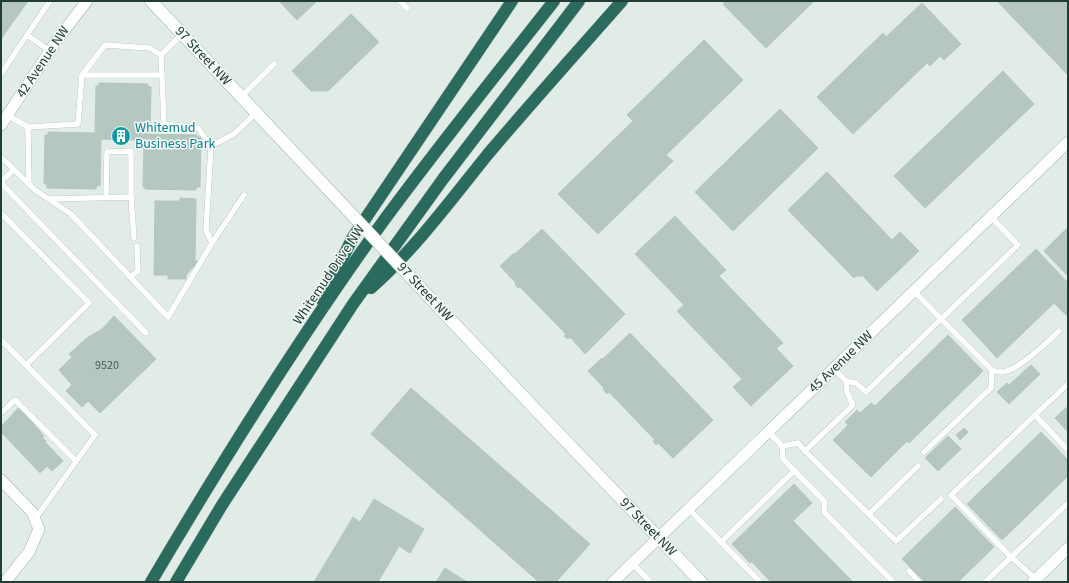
<svg xmlns="http://www.w3.org/2000/svg" width="1069" height="583" font-family="'Source Sans 3',sans-serif">
	<rect width="100%" height="100%" fill="#e1ece7"/>
	<g fill="#b6c7c0" stroke="#b3c6be">
		<path d="M1,1H28L1,39Z"/>
		<path d="M279,1H317L297,20Z"/>
		<path d="M726,1H814L766,48L723,4Z"/>
		<path d="M997,1H1065L1068,4V75Z"/>
		<path d="M922,3L961,44L944,60L940,56L930,66L927,63L853,134L817,97L883,33L886,37Z"/>
		<path d="M351,14L379,42L328,91H311L292,71Z"/>
		<path d="M704,40L743,80L666,155L673,161L598,234L558,194L633,121L627,115Z"/>
		<path d="M1003,71L1034,104L925,208L894,176Z"/>
		<path d="M99,83L148,84V86L151,87L150,134L197,135V137H201L200,187H196V190L145,189V187H143L144,140L101,139L100,186L97,185L96,189L47,188V184H44L45,135H48V132L95,133L96,86H99Z"/>
		<path d="M780,109L818,148L733,231L695,192Z"/>
		<path d="M827,172L892,240L900,232L919,251L877,291L863,276H856L854,278L788,210Z"/>
		<path d="M180,198L196,199L195,261H197V265H195L186,275V279H168V275H154L155,201H180Z"/>
		<path d="M675,216L726,270L719,276L783,343L776,348L793,366L751,406L733,387L742,379L677,311L684,305L635,254Z"/>
		<path d="M1068,227V276L1044,251Z"/>
		<path d="M542,229L625,314L585,354L570,337L568,339L564,336L566,334L520,287L518,288L515,284L516,283L500,266L514,253L515,254Z"/>
		<path d="M1036,249L1068,283V317L1054,303L997,358L962,320Z"/>
		<path d="M114,316L156,359L100,413L88,401L82,407L66,391L72,385L59,370L72,357L69,354L87,338L102,329Z"/>
		<path d="M630,333L713,420L673,458L658,443L656,445L653,441L655,440L609,392L607,394L603,389L604,388L588,371L602,358L603,359Z"/>
		<path d="M948,335L983,371L909,443L907,441L871,477L833,440L848,425L845,422L857,410L860,413L871,403L875,406Z"/>
		<path d="M1031,365L1040,374L1009,404L997,392L1007,383L1009,385Z"/>
		<path d="M411,388L590,544L556,582H539L371,434Z"/>
		<path d="M1068,406V432L1055,418Z"/>
		<path d="M19,407L44,436L42,437L46,441L45,442L63,461L52,471L47,466L40,473L1,432V427Z"/>
		<path d="M964,428L968,432L960,440L956,435Z"/>
		<path d="M1041,432L1068,460V476L1002,540L967,504Z"/>
		<path d="M948,436L961,449L938,471L925,458Z"/>
		<path d="M794,484L812,503L793,521L853,582H771L751,561L750,563L732,544Z"/>
		<path d="M374,499L424,529L410,553L399,546L378,582H314L353,517L360,522Z"/>
		<path d="M955,507L994,547L958,582H925L902,559Z"/>
		<path d="M445,568L467,582H436Z"/>
	</g>
	<g fill="none" stroke-linecap="round" stroke-linejoin="round">
		<g stroke="#a4b4ae" stroke-width="6">
			<g id="lane">
				<path d="M400,1L407,8"/>
				<path d="M182,34L161,55L164,124L198,128L211,146L234,134L256,113"/>
				<path d="M50,51L27,35L50,1"/>
				<path d="M1,74L27,35"/>
				<path d="M82,75L105,45L150,48L161,55"/>
				<path d="M241,97L274,64"/>
				<path d="M7,115L28,127L78,124L82,75H162"/>
				<path d="M28,127L29,185"/>
				<path d="M211,146L206,230L212,243"/>
				<path d="M1,157L35,190L71,214L168,317L212,243L244,195"/>
				<path d="M1,182L13,170"/>
				<path d="M1,183L146,333"/>
				<path d="M106,197L107,152L131,151V197"/>
				<path d="M49,199L131,197L134,238"/>
				<path d="M1,213L89,303L26,365L1,340"/>
				<path d="M991,217L1018,245L941,319L992,370C995,371 998,372 1001,372C1016,373 1047,342 1059,331"/>
				<path d="M130,277L138,271L137,246"/>
				<path d="M26,365L95,435L35,519"/>
				<path d="M834,369L846,381L856,383L866,392L941,319L914,291"/>
				<path d="M1068,384L1035,415L1068,450"/>
				<path d="M1,413L15,400L76,461"/>
				<path d="M1035,415L951,495L1011,557L1036,579"/>
				<path d="M768,431L782,446L783,459L825,502L824,512L893,582"/>
				<path d="M782,446L798,443L805,451L853,405L847,392L846,381"/>
				<path d="M805,451L896,541L941,499"/>
				<path d="M924,452L991,388L992,370"/>
				<path d="M688,508L721,542L794,471"/>
				<path d="M869,514L918,466"/>
				<path d="M721,542L760,582"/>
				<path d="M632,563L650,582"/>
				<path d="M909,571L919,582"/>
				<path d="M985,582L1068,503"/>
			</g>
		</g>
		<g stroke="#a4b4ae" stroke-width="12">
			<g id="street">
				<path d="M1,125L57,40L87,1"/>
				<path d="M1,480L32,512L39,529L29,552L5,582"/>
				<path d="M613,582L1068,142"/>
				<path d="M1033,582L1068,548"/>
			</g>
		</g>
		<g stroke="#9fb8af" stroke-width="13">
			<g id="secondary">
				<path d="M151,1L327,188"/>
				<path d="M430,298L537,411L701,582"/>
			</g>
		</g>
		<g stroke="#c1c9c7" stroke-width="13">
			<g id="highway">
				<path d="M371,288C415,249 451,200 488,154C532,102 577,52 622,1"/>
				<path d="M322,300L353,237L512,1"/>
				<path d="M151,582C223,460 299,338 382,223C437,148 496,75 554,1"/>
				<path d="M176,582L222,505L353,304L443,179L579,1"/>
			</g>
		</g>
		<use href="#lane" stroke="#fff" stroke-width="5.5"/>
		<use href="#street" stroke="#fff" stroke-width="11"/>
		<use href="#secondary" stroke="#fff" stroke-width="12"/>
		<use href="#highway" stroke="#2b6b5e" stroke-width="12"/>
		<g stroke="#9fb8af" stroke-width="13" stroke-linecap="butt">
			<path id="secondary-bridge" d="M327,188L430,298"/>
		</g>
		<use href="#secondary-bridge" stroke="#fff" stroke-width="12"/>
	</g>
	<defs>
		<g id="building-disc" transform="scale(1)"><circle r="9.5" fill="#0f9aa8" stroke="#f2f9f5"/><path d="M-4-6H4V6H1V3H-1V6H-4ZM-2.5-4.3h1.7v1.8h-1.7ZM.8-4.3h1.7v1.8H.8ZM-2.5-1h1.7V.8h-1.7ZM.8-1h1.7V.8H.8Z" fill="#fff"/></g>
	</defs>
	<g fill-rule="evenodd">
		<use href="#building-disc" x="121" y="136"/>
	</g>
	<g text-anchor="middle" dominant-baseline="central" stroke-width="3" stroke-linejoin="round" paint-order="stroke">
		<g font-size="12" fill="#466058">
			<text x="107" y="365">9520</text>
		</g>
		<g font-size="14" fill="#213d36" stroke="#f2f9f5">
			<text transform="translate(203 56) rotate(47)">97 Street NW</text>
			<text transform="translate(43 62) rotate(-56)">42 Avenue NW</text>
			<text transform="translate(329 275) rotate(-56)">Whitemud Drive NW</text>
			<text transform="translate(425 292) rotate(47)">97 Street NW</text>
			<text transform="translate(841 362) rotate(-44)">45 Avenue NW</text>
			<text transform="translate(648 527) rotate(46)">97 Street NW</text>
		</g>
		<g font-size="14" fill="#0d838f" stroke="#f2f9f5" text-anchor="start">
			<text x="135" y="128">Whitemud<tspan x="135" dy="16">Business Park</tspan></text>
		</g>
	</g>
	<rect width="1069" height="583" fill="none" stroke="#213d36" stroke-width="4"/>
</svg>
